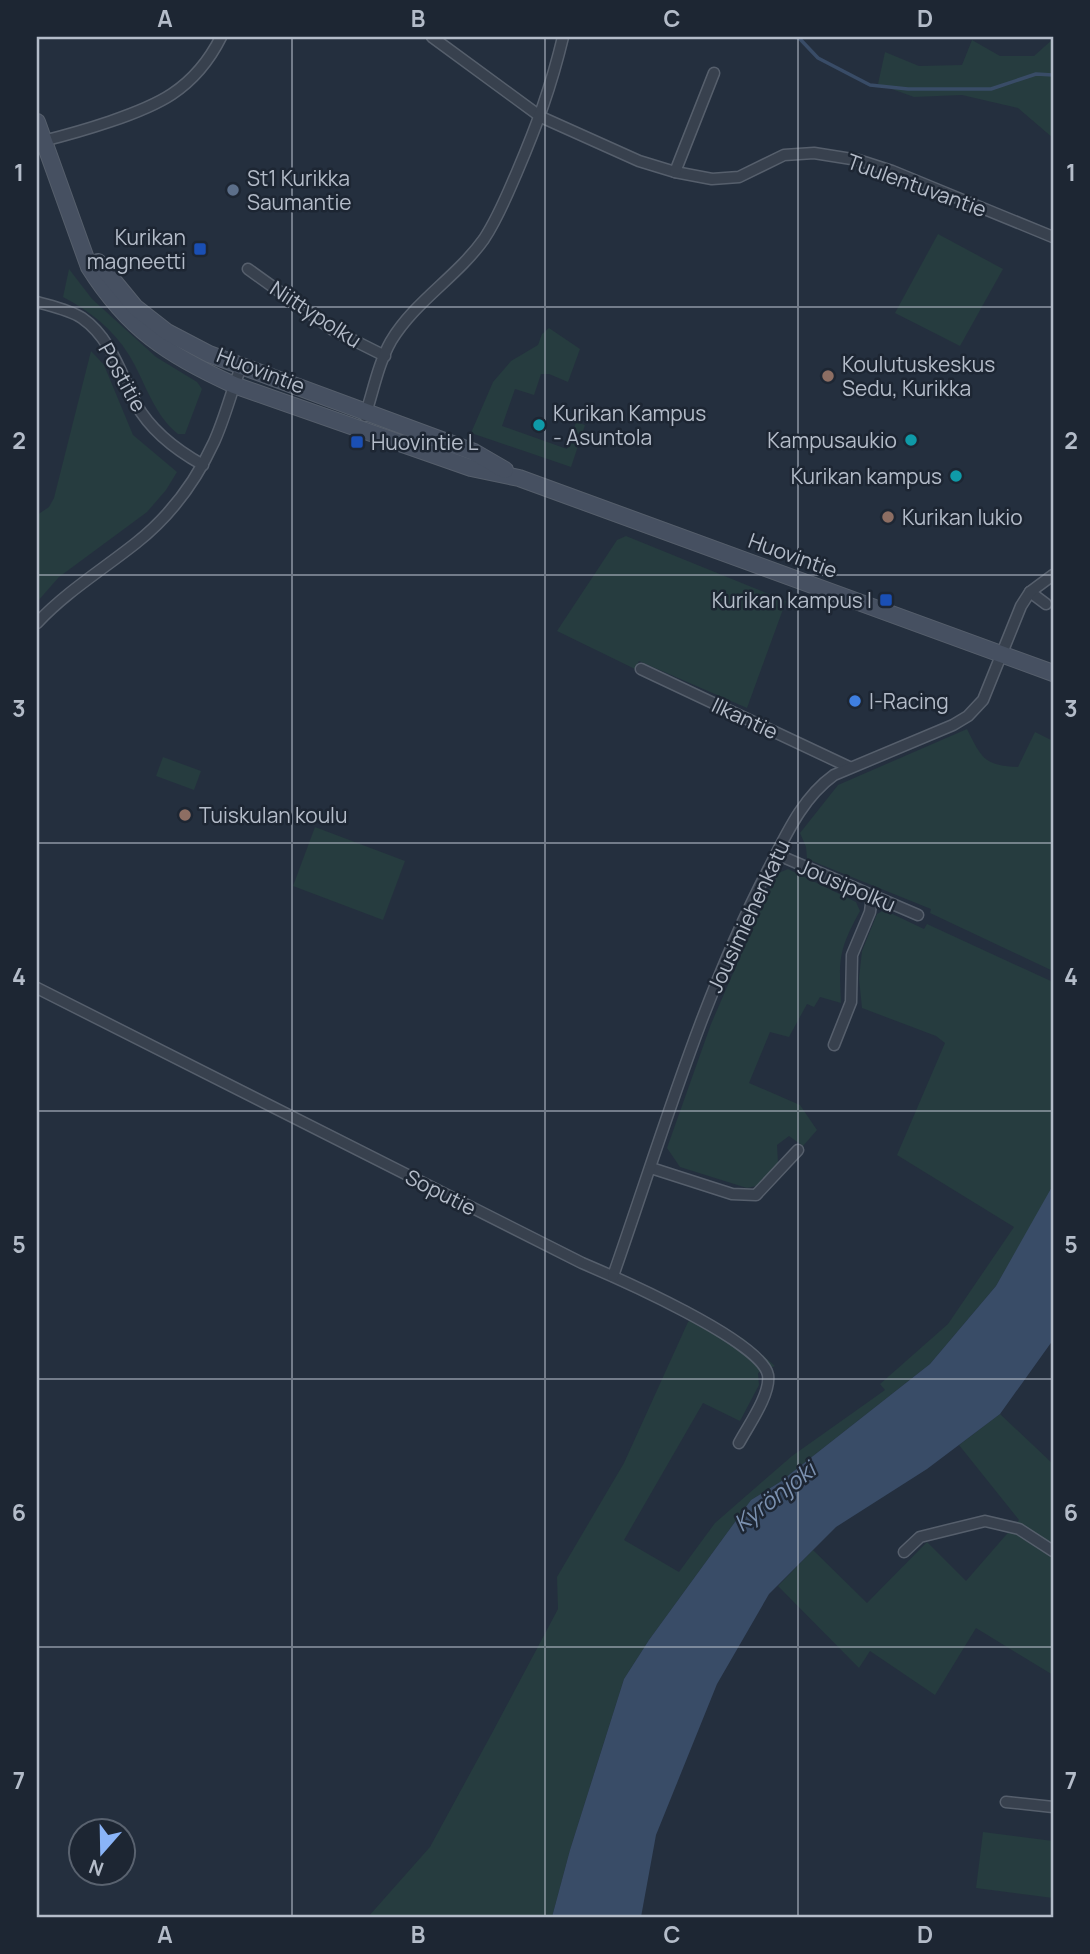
<svg xmlns="http://www.w3.org/2000/svg" width="1090" height="1954" font-family="Manrope,sans-serif">
	<rect width="100%" height="100%" fill="#242f3e"/>
	<g fill="#263c3f">
		<path d="M1053,39V138L1018,108L962,95L914,97L878,84L885,52L919,66L962,65L972,40L1000,56H1034Z"/>
		<path d="M938,234L1003,269L960,346L895,313Z"/>
		<path d="M69,269L92,299L156,357L197,382L202,389L185,434H178C153,414 145,381 129,355C113,329 90,311 63,297Z"/>
		<path d="M549,328L580,349L568,382L549,374H541L534,395L515,389L502,426L567,449L576,422L585,425L571,467L471,433L493,382L511,361L538,345L542,334Z"/>
		<path d="M91,351L104,365L133,435L177,472L166,490L147,512L59,577L37,602V515L49,507L54,498Z"/>
		<path d="M626,536L786,601L747,708L639,661L635,669L557,631L617,540Z"/>
		<path d="M967,729C981,757 984,766 1018,767L1035,732L1053,741V971L930,913L931,909L807,859L806,847L800,833L838,785Z"/>
		<path d="M163,757L201,771L194,790L156,776Z"/>
		<path d="M315,827L405,861L383,920L293,886Z"/>
		<path d="M788,869L856,902L860,911C838,951 839,959 841,1003L820,997L814,1007L807,1004L789,1037L770,1032L749,1083L800,1105L817,1130L803,1146L789,1136L777,1145L778,1163L760,1185L747,1188L680,1167L667,1148L711,1024L776,874Z"/>
		<path d="M884,910L924,929L927,924L1053,982V1185L1042,1206L996,1286L930,1364L780,1482L751,1500L649,1640L624,1679L570,1850L552,1917H368L430,1847L491,1735L558,1609L557,1577L624,1463L688,1322L698,1314L744,1339L775,1366L758,1373L759,1385L740,1421L703,1403L624,1540L679,1572L715,1523L792,1456L885,1390L880,1384L948,1324L1014,1227L897,1155L945,1043L936,1036L862,1008L859,978L862,951L877,914Z"/>
		<path d="M1000,1414L1053,1464V1675L976,1628L935,1695L870,1651L859,1668L778,1586L813,1550L867,1603L927,1542L966,1581L1019,1520L959,1445Z"/>
		<path d="M983,1832L1053,1841V1898L976,1888Z"/>
	</g>
	<path fill="#394c67" d="M1053,1185V1340L1000,1414L927,1469L836,1527L769,1594L717,1684L656,1835L641,1917H552L570,1850L624,1679L649,1640L751,1500L780,1482L930,1364L996,1286Z"/>
	<g fill="none" stroke-linecap="round" stroke-linejoin="round">
		<path stroke="#394c67" stroke-width="3.5" d="M793,37L799,38L818,58L870,85L908,89H991L1036,74L1053,75"/>
		<g stroke="#565f6c" stroke-width="13">
			<g id="street">
				<path d="M432,37L541,117L639,161L675,172L712,179L739,177L784,155L814,153L858,160L892,171L1053,237"/>
				<path d="M43,141C79,132 142,114 172,94C193,80 210,59 221,37"/>
				<path d="M675,172L714,73"/>
				<path d="M248,269L333,330L385,356"/>
				<path d="M37,302C51,306 70,310 82,318C111,338 121,374 136,404C151,431 176,450 203,465"/>
				<path d="M365,416C373,392 378,364 391,341C415,301 457,277 484,239C498,218 507,195 517,172C537,125 551,87 563,37"/>
				<path d="M1030,592L1046,604"/>
				<path d="M37,623C66,592 102,570 136,543C169,517 196,481 214,442C225,418 231,392 241,367"/>
				<path d="M641,669L849,767"/>
				<path d="M776,854L918,915"/>
				<path d="M37,988L582,1263C615,1277 762,1341 768,1375C771,1394 748,1426 739,1443"/>
				<path d="M834,1045L851,1002L852,955L870,912L872,896"/>
				<path d="M651,1168L732,1194L756,1195L798,1150"/>
				<path d="M613,1276C661,1139 701,999 768,870C786,835 802,798 834,775L953,725L968,716L983,700L1021,606L1030,592L1053,575"/>
				<path d="M904,1552L920,1537L985,1521L1019,1529L1053,1551"/>
				<path d="M1006,1802L1053,1807"/>
			</g>
		</g>
		<g stroke="#565f6c" stroke-width="18">
			<g id="secondary">
				<path d="M37,122L89,267C128,329 168,355 234,385L471,468L519,478L1053,673"/>
				<path d="M98,262L135,307L167,332L209,354L474,452L505,470"/>
			</g>
		</g>
		<use href="#street" stroke="#38414e" stroke-width="10"/>
		<use href="#secondary" stroke="#465061" stroke-width="16"/>
	</g>
	<path fill="none" stroke="#b4bcc9" stroke-width="2" stroke-opacity="0.55" d="M292,37V1917M545,37V1917M798,37V1917M37,307H1053M37,575H1053M37,843H1053M37,1111H1053M37,1379H1053M37,1647H1053"/>
	<circle fill="#5c6f8a" stroke="#1d2633" stroke-width="2.5" cx="233" cy="190" r="7"/>
	<g fill="#1a4fb4" stroke="#1d2633" stroke-width="2.5">
		<rect x="193" y="242" width="14" height="14" rx="3.5"/>
		<rect x="350" y="435" width="14" height="14" rx="3.5"/>
		<rect x="879" y="593" width="14" height="14" rx="3.5"/>
	</g>
	<g fill="#8d6e63" stroke="#1d2633" stroke-width="2.5">
		<circle cx="828" cy="376" r="7"/>
		<circle cx="888" cy="517" r="7"/>
		<circle cx="185" cy="815" r="7"/>
	</g>
	<g fill="#0f9aa8" stroke="#1d2633" stroke-width="2.5">
		<circle cx="539" cy="425" r="7"/>
		<circle cx="911" cy="440" r="7"/>
		<circle cx="956" cy="476" r="7"/>
	</g>
	<circle fill="#3f7fe0" stroke="#1d2633" stroke-width="2.5" cx="855" cy="701" r="7"/>
	<g text-anchor="middle" dominant-baseline="central" stroke-width="5" stroke-linejoin="round" paint-order="stroke">
		<g font-size="21" fill="#b4bcc9" stroke="#1d2633" text-anchor="start">
			<text x="247" y="178">St1 Kurikka<tspan x="247" dy="24">Saumantie</tspan></text>
			<text x="186" y="237" text-anchor="end">Kurikan<tspan x="186" dy="24">magneetti</tspan></text>
			<text x="842" y="364">Koulutuskeskus<tspan x="842" dy="24">Sedu, Kurikka</tspan></text>
			<text x="553" y="413">Kurikan Kampus<tspan x="553" dy="24">- Asuntola</tspan></text>
			<text x="897" y="440" text-anchor="end">Kampusaukio</text>
			<text x="371" y="442">Huovintie L</text>
			<text x="942" y="476" text-anchor="end">Kurikan kampus</text>
			<text x="902" y="517">Kurikan lukio</text>
			<text x="872" y="600" text-anchor="end">Kurikan kampus I</text>
			<text x="869" y="701">I-Racing</text>
			<text x="199" y="815">Tuiskulan koulu</text>
		</g>
		<g font-size="21" fill="#b4bcc9" stroke="#1d2633">
			<text transform="translate(917 185) rotate(20)">Tuulentuvantie</text>
			<text transform="translate(316 314) rotate(33)">Niittypolku</text>
			<text transform="translate(261 370) rotate(21)">Huovintie</text>
			<text transform="translate(123 377) rotate(61)">Postitie</text>
			<text transform="translate(793 555) rotate(20)">Huovintie</text>
			<text transform="translate(745 718) rotate(25)">Ilkantie</text>
			<text transform="translate(847 885) rotate(23)">Jousipolku</text>
			<text transform="translate(748 916) rotate(-65)">Jousimiehenkatu</text>
			<text transform="translate(441 1192) rotate(27)">Soputie</text>
		</g>
		<g font-size="23" font-style="italic" fill="#7c92b1" stroke="#1d2633">
			<text transform="translate(774 1496) rotate(-38)">Kyrönjoki</text>
		</g>
	</g>
	<rect width="1090" height="1954" fill="none" stroke="#1d2633" stroke-width="77"/>
	<g transform="translate(102 1852) rotate(200)"><circle r="33" fill="#1d2633" stroke="#59626f" stroke-width="2"/>
	<path d="M0-5L12 26L0 18L-12 26Z" fill="#8ab4f8"/>
	<text y="-10" font-size="19" font-weight="bold" text-anchor="middle" fill="#b4bcc9">N</text>
	</g>
	<rect x="38" y="38" width="1014" height="1878" fill="none" stroke="#b4bcc9" stroke-width="2.5"/>
	<g font-size="23" text-anchor="middle" font-weight="bold" fill="#b4bcc9">
		<text x="165" y="27">A</text>
		<text x="418" y="27">B</text>
		<text x="672" y="27">C</text>
		<text x="925" y="27">D</text>
		<text x="19" y="181">1</text>
		<text x="1071" y="181">1</text>
		<text x="19" y="449">2</text>
		<text x="1071" y="449">2</text>
		<text x="19" y="717">3</text>
		<text x="1071" y="717">3</text>
		<text x="19" y="985">4</text>
		<text x="1071" y="985">4</text>
		<text x="19" y="1253">5</text>
		<text x="1071" y="1253">5</text>
		<text x="19" y="1521">6</text>
		<text x="1071" y="1521">6</text>
		<text x="19" y="1789">7</text>
		<text x="1071" y="1789">7</text>
		<text x="165" y="1943">A</text>
		<text x="418" y="1943">B</text>
		<text x="672" y="1943">C</text>
		<text x="925" y="1943">D</text>
	</g>
</svg>
